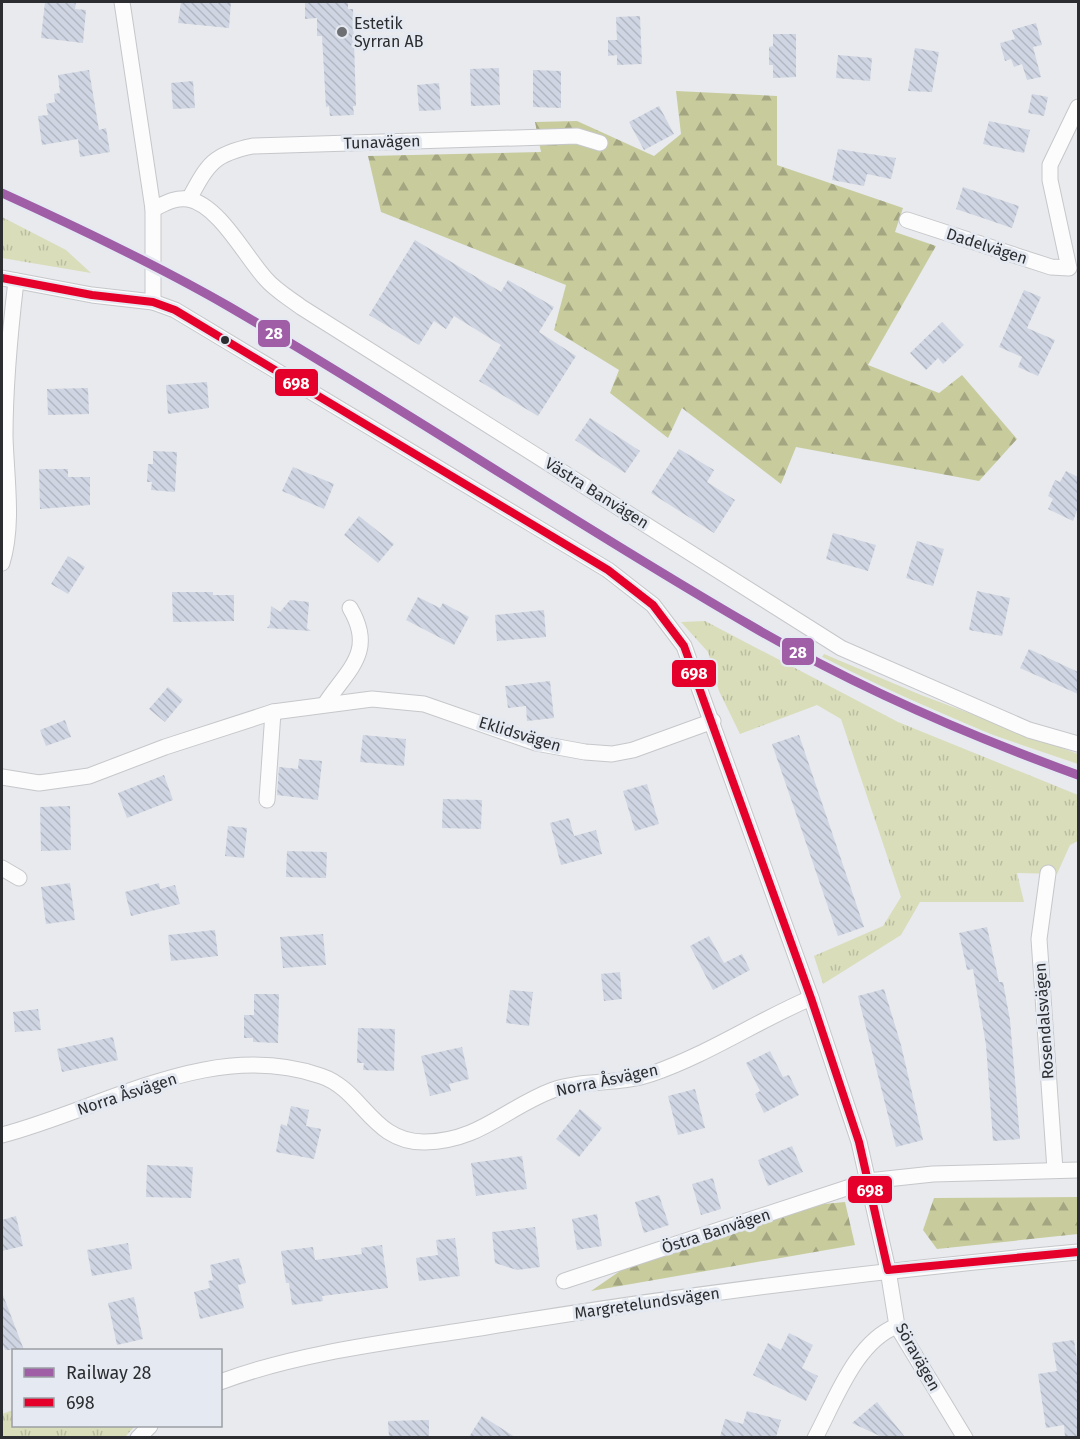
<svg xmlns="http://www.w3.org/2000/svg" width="1080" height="1439" font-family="'Fira Sans',sans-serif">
	<defs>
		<pattern id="forest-firs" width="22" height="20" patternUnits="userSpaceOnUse" patternTransform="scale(1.5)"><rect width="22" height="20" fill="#c8cc9d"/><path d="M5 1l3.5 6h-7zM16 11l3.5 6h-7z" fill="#a3a680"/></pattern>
		<pattern id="park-tufts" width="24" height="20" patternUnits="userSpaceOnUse" patternTransform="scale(1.5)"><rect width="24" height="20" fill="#d9ddba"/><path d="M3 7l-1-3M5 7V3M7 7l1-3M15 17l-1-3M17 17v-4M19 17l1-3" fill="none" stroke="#babea0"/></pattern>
		<pattern id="building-back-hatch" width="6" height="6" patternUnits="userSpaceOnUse" patternTransform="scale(1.5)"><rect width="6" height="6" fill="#cfd5e2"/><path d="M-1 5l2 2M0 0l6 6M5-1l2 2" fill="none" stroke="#b2b7c2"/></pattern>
	</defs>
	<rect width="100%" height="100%" fill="#e8eaee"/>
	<path fill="#d9ddba" d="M824,654L921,695L1078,754V764L987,733L820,660Z"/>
	<g fill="url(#forest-firs)">
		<path d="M676,91L777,96V165L903,208L895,232L936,246L868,365L939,393L962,375L1017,439L979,481L796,447L781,484L682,408L668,438L610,393L619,370L554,330L566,285L381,212L368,156L541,152L535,122L577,121L654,156L681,134Z"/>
		<path d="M1078,1197V1234L937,1249L923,1230L934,1198Z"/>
		<path d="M845,1202L855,1245L591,1291L623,1269L814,1205Z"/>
	</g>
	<g fill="url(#park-tufts)">
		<path d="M2,217L66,250L91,273L2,258Z"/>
		<path d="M705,621L898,722L1078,795V841L1070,845L1057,874L1017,873L1024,902H920L901,935L823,984L814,956L883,926L901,897L841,719L817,705L740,734L719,691L708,652L681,622Z"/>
		<path d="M13,1410L14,1426H135L125,1437H2V1414Z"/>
	</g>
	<g fill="url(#building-back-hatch)">
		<path d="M45,2H76L75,9L86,10L83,43L41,38Z"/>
		<path d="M181,2H231L229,28L178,23Z"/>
		<path d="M305,2H348V9H353L356,106H353L354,115L330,116L329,106L326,107L322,36H317V18L305,19Z"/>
		<path d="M640,16L642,64L617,65V55L608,56V40H617L616,17Z"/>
		<path d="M1036,23L1042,45L1033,47L1041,77L1027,80L1022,64L1014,67L1011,59L1005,61L1000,43L1015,39L1012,30Z"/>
		<path d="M773,34H796V77L773,78V65H769V47L773,46Z"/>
		<path d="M915,48L939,52L932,92L908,91Z"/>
		<path d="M838,55L872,58L870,81L836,78Z"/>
		<path d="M499,68L500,105L471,106L470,69Z"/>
		<path d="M89,70L99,130L106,128L110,152L80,157L78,139L42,145L38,116L48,115L46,104L55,102L54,94L60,93L58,75Z"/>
		<path d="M533,70L561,71V108L533,107Z"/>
		<path d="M193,81L195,108L173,109L171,83Z"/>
		<path d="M439,83L441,110L419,111L417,85Z"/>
		<path d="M1032,94L1048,97L1044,116L1028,113Z"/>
		<path d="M659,106L674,134L644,150L629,122Z"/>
		<path d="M989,121L1030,130L1024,153L983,144Z"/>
		<path d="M838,149L896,158L891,179L867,174L864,186L832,180Z"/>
		<path d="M963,187L1019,206L1012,228L956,209Z"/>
		<path d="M415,240L501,292L508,280L554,307L539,332L576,356L538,416L479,381L501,345L454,316L446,329L434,321L419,345L369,315Z"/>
		<path d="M1024,290L1041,297L1027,328L1055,340L1038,376L1018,367L1022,357L999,347Z"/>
		<path d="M942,322L964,345L943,364L938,358L926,370L910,353Z"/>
		<path d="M207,382L209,408L168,414L166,385Z"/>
		<path d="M88,388L89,414L48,415L47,389Z"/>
		<path d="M590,418L640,451L625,473L575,440Z"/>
		<path d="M679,449L714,470L707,482L735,500L714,533L651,493Z"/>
		<path d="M153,451L177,452L175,492L151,490L152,482H147L148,464H153Z"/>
		<path d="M293,467L334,484L324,509L282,491Z"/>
		<path d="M39,469H68V477H90V505L40,509Z"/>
		<path d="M1066,471L1078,477V508L1073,521L1048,509L1053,499L1048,496L1055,480L1060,482Z"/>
		<path d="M359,516L394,544L378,563L344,535Z"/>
		<path d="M833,533L876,545L868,571L826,559Z"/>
		<path d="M917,541L944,549L933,586L906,578Z"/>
		<path d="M68,556L85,567L68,594L51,584Z"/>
		<path d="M977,591L1010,598L1002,636L969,630Z"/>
		<path d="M172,592H213V595H234V621L173,622Z"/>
		<path d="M418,597L440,608L443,603L469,617L454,645L406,620Z"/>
		<path d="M290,600L309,602L307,628L311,631L267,628L270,624L271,606L280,612Z"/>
		<path d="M544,610L546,637L497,641L495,615Z"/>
		<path d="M1029,649L1078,672V694L1020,668Z"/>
		<path d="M550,681L554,718L527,721L526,706L508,708L505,686Z"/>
		<path d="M168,687L183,700L165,722L149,709Z"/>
		<path d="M65,720L71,737L46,746L40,730Z"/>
		<path d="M363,735L406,739L404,766L360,762Z"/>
		<path d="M799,735L864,927L838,936L772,744Z"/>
		<path d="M299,759L322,761L318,800L277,795L279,767L298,769Z"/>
		<path d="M164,775L173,800L127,818L118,793Z"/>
		<path d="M647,784L659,824L635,831L623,791Z"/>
		<path d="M443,799L482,800L481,829L442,828Z"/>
		<path d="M70,806L71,850L41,851L40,807Z"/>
		<path d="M569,818L574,836L596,830L602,854L561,865L550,823Z"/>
		<path d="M228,826L247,828L244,858L225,856Z"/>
		<path d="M287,851L327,852L326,878L286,877Z"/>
		<path d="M70,883L75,920L46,924L41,887Z"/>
		<path d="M159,883L160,889L175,885L180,904L131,916L125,892Z"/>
		<path d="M987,927L999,982H1003L1010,1020L1020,1139L993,1141L986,1045L973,969L967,970L959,933Z"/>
		<path d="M215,930L218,956L171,961L168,935Z"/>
		<path d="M323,934L326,965L283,968L280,937Z"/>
		<path d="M709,936L724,963L742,954L750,970L713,990L690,946Z"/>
		<path d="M620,972L622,999L604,1001L601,974Z"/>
		<path d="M884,989L901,1045L923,1140L896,1147L858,996Z"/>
		<path d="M510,990L533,992L529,1026L506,1023Z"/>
		<path d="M254,994H279L278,1043L253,1042V1038H244V1015H254Z"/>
		<path d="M38,1009L41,1030L15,1032L13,1012Z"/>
		<path d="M358,1028L395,1029L394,1071L363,1070L364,1063H357Z"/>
		<path d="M113,1037L118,1060L62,1072L57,1049Z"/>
		<path d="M462,1047L469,1079L449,1084L451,1091L430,1096L421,1056Z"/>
		<path d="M770,1051L783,1077L789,1075L799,1095L764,1113L755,1094L760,1091L746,1063Z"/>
		<path d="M695,1089L705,1128L678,1135L668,1096Z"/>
		<path d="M291,1106L309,1110L306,1126L321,1129L314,1159L276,1152L281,1124L287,1126Z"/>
		<path d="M580,1109L602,1128L579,1157L556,1139Z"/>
		<path d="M792,1146L803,1172L768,1186L758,1160Z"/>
		<path d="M522,1156L527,1189L476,1196L471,1163Z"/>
		<path d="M147,1165L193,1167L191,1198L146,1197Z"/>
		<path d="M713,1178L721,1209L701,1215L692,1184Z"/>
		<path d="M659,1195L669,1225L644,1233L635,1202Z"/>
		<path d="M597,1214L602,1246L577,1250L572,1219Z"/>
		<path d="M16,1216L23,1246L2,1251V1220Z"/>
		<path d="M535,1227L540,1267L517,1270L495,1263L492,1232Z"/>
		<path d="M455,1238L460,1276L419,1281L416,1258L438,1255L436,1240Z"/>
		<path d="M128,1243L132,1269L92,1276L87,1250Z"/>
		<path d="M382,1245L388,1288L322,1296L323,1301L292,1305L289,1283H286L281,1251L313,1247L315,1260L362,1254L361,1248Z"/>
		<path d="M239,1258L246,1283L238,1285L244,1308L200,1319L194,1292L210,1288L208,1281L213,1280L210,1265Z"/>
		<path d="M2,1295H3L24,1350H5L2,1342Z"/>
		<path d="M134,1297L143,1339L117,1345L108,1303Z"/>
		<path d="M789,1333L813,1345L802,1368L818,1376L806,1401L753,1375L768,1343L781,1350Z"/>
		<path d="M1074,1340L1078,1367V1437H1065L1064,1425L1046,1428L1038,1374L1057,1371L1052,1343Z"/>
		<path d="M877,1402L905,1437H882L852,1423Z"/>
		<path d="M747,1411L781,1420L776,1437H720L725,1419L743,1424Z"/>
		<path d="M482,1416L515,1437H469Z"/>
		<path d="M429,1420V1437H389L388,1421Z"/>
	</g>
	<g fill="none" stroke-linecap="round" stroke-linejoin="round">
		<g stroke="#c6c7ca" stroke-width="17">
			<g id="street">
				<path d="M122,2L153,209V302"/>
				<path d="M189,199C208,164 213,154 253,146L577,136L600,143"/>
				<path d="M153,209C164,204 175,197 188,199C219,205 245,256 265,278C275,290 289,298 301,307L841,648L1029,730L1078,744"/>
				<path d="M907,220L1051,267L1069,268L1050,180V165L1078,107"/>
				<path d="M2,278L92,295L153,302L175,310L608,570L653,605L684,646L811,998L859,1142L888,1270L897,1326L965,1438"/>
				<path d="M2,563C14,524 6,477 5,436C5,384 10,332 16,281"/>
				<path d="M325,704C348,669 376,652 350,608"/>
				<path d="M2,777L39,783L89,776L165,747L273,712L372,699L424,704L536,743L585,752L612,754L633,750L713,721"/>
				<path d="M267,800L273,712"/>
				<path d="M2,868L19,878"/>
				<path d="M1048,873L1039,939L1055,1170"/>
				<path d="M2,1135C105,1108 212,1038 321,1076C363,1090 372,1143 425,1142C480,1141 505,1108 553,1090C585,1079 619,1085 651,1074C707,1055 757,1021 811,998"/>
				<path d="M564,1281L868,1181L933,1174L1078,1170"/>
				<path d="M220,1382C303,1351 399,1341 486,1327C682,1295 880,1270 1078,1252"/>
				<path d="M138,1438L150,1426"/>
				<path d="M815,1438C835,1401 856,1341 897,1326"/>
			</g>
		</g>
		<use href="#street" stroke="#fcfcfc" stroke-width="15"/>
		<g stroke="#e5e9f1" stroke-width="12">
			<path id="bus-1" d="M2,278L92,295L153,302L175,310L608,570L653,605L684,646L811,998L859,1142L888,1270L1078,1252"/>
		</g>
		<use href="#bus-1" stroke="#e4002b" stroke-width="8"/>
		<g stroke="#e5e9f1" stroke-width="14">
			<path id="rail-1" d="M2,193C79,228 155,264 228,306C403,408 572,522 748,624C852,685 965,734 1078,775"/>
		</g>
		<use href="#rail-1" stroke="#a05ea6" stroke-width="9"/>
	</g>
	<circle fill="#6d6f72" stroke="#e5e9f1" stroke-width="2" cx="342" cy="32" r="6"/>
	<circle fill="#2b2d30" stroke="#e5e9f1" stroke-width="2" cx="225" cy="340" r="5"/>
	<g text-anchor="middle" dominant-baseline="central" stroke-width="6" stroke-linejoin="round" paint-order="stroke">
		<g font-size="16" fill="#2b2d30" stroke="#e5e9f1" text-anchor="start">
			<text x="354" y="23">Estetik<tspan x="354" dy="18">Syrran AB</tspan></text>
		</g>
		<g font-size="16" fill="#2b2d30" stroke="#e5e9f1">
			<text transform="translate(382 142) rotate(-2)">Tunavägen</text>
			<text transform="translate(987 246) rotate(18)">Dadelvägen</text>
			<text transform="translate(597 493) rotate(32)">Västra Banvägen</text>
			<text transform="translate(520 734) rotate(17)">Eklidsvägen</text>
			<text transform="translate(1044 1021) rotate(-94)">Rosendalsvägen</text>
			<text transform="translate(607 1080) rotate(-12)">Norra Åsvägen</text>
			<text transform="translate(127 1094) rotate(-18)">Norra Åsvägen</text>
			<text transform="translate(716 1231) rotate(-18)">Östra Banvägen</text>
			<text transform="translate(647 1303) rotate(-8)">Margretelundsvägen</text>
			<text transform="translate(918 1357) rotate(61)">Söravägen</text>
		</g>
	</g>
	<g stroke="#e5e9f1" stroke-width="2">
		<rect x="257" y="319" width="34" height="29" rx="6" fill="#a05ea6"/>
		<rect x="274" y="368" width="45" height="29" rx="6" fill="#e4002b"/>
		<rect x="781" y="637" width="34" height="29" rx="6" fill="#a05ea6"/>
		<rect x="671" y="659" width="46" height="29" rx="6" fill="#e4002b"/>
		<rect x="847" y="1175" width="46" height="29" rx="6" fill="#e4002b"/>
	</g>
	<g font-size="16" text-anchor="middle" font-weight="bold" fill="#fff">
		<text x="274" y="339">28</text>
		<text x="296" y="389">698</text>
		<text x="798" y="658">28</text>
		<text x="694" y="679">698</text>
		<text x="870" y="1196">698</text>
	</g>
	<rect width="1080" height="1439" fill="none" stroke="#2b2d30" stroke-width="6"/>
	<rect x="12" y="1349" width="210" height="78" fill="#e5e9f1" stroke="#9b9ea4" stroke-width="1.5"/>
	<rect x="24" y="1368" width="30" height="9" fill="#a05ea6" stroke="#9b9ea4" stroke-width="1.5"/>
	<text x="66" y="1379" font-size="18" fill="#2b2d30">Railway 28</text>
	<rect x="24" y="1398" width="30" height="9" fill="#e4002b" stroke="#9b9ea4" stroke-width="1.5"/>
	<text x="66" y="1409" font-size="18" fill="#2b2d30">698</text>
</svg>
